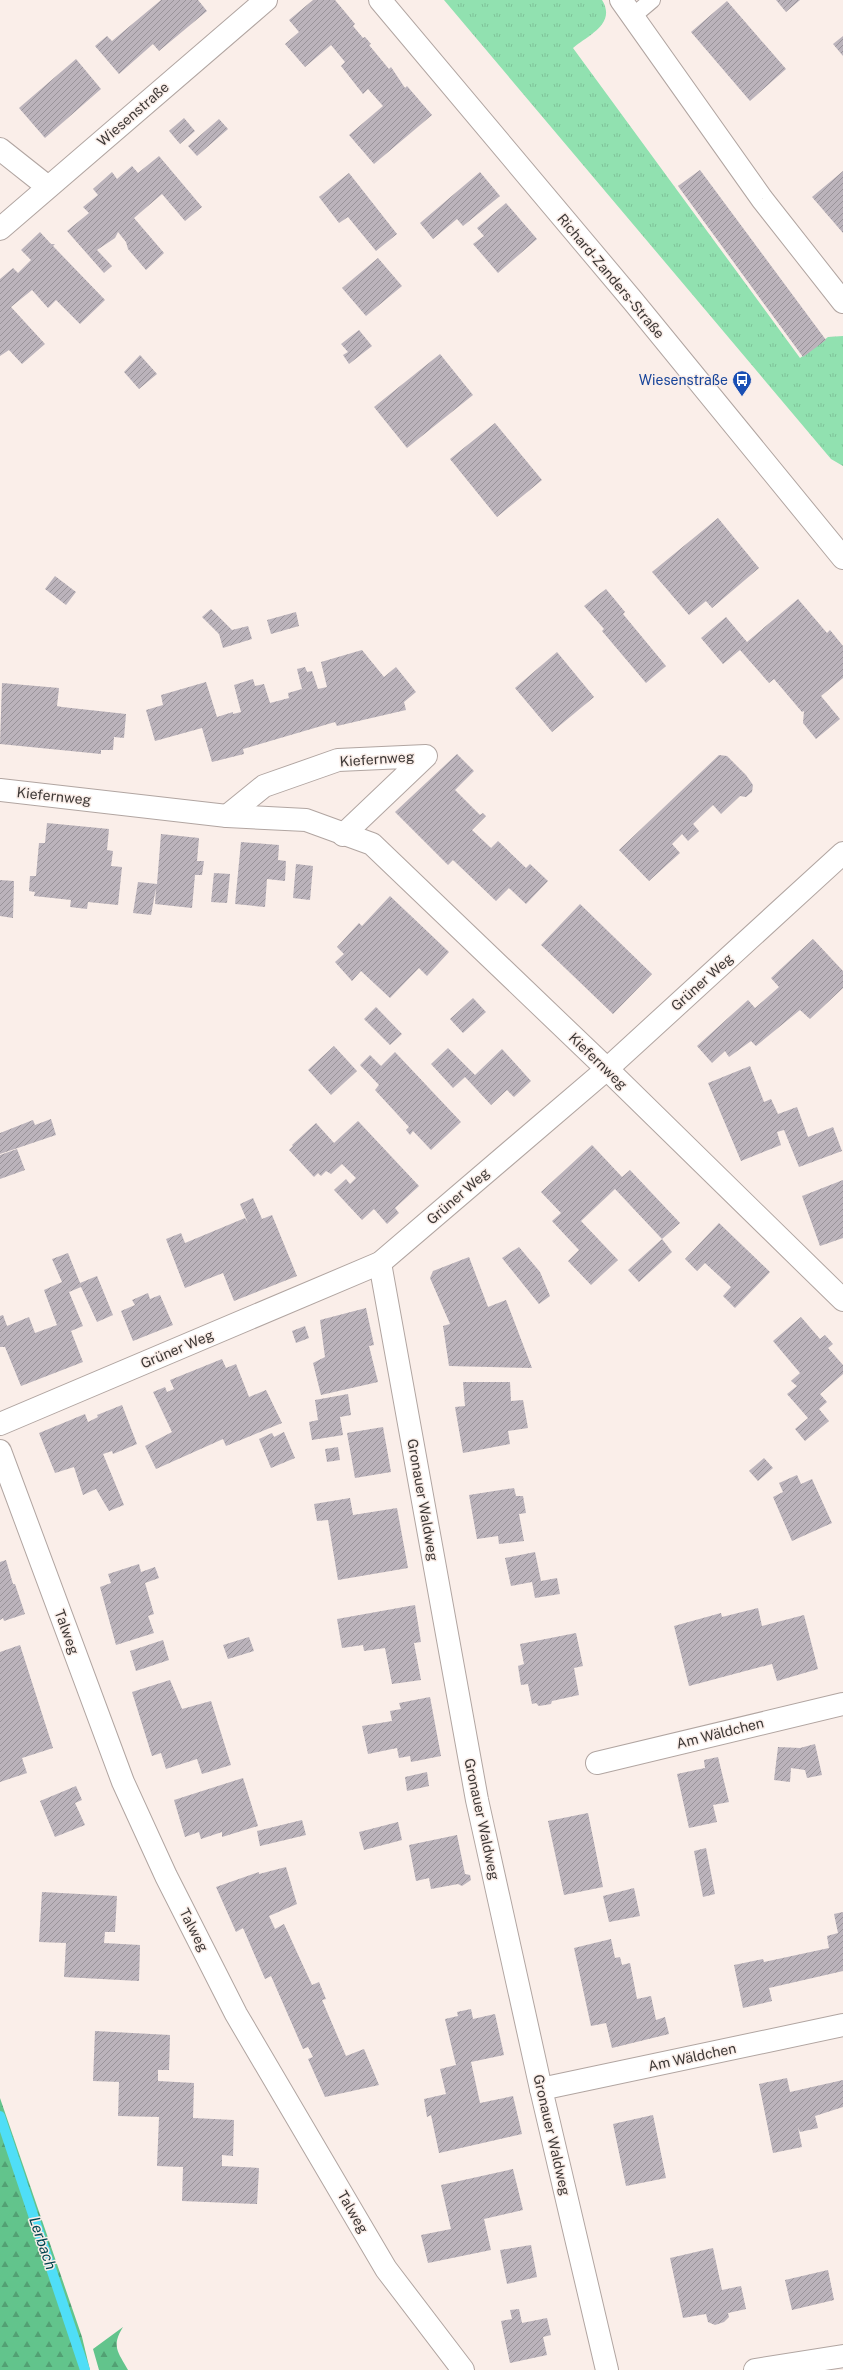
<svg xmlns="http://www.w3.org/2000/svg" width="843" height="2370" font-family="'Public Sans',sans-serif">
	<defs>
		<pattern id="grass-tufts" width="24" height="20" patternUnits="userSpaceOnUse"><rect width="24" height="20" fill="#91e1b0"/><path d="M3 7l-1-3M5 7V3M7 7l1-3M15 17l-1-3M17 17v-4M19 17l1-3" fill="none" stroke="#7ec298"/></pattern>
		<pattern id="forest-firs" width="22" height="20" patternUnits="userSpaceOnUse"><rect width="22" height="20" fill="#62c48c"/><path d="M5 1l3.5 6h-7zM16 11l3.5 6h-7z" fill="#52a073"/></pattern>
		<pattern id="building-hatch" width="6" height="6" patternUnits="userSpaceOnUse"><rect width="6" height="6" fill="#bbb3bb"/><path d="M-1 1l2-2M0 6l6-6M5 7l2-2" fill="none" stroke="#999399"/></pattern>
	</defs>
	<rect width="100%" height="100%" fill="#faeee9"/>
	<path fill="url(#grass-tufts)" d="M444,0H602C617,24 587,36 573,48L800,358L828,337L843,336V466L831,459Z"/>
	<g fill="url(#forest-firs)">
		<path d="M0,2098L82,2337L90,2370H0Z"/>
		<path d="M123,2327C111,2346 118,2352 128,2370H99L93,2349Z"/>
	</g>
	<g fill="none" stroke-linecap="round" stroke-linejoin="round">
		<path stroke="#4fdef7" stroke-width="10" d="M0,2116L85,2370"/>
	</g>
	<g fill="url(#building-hatch)">
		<path d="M161,0H198L207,11L159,51L153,44L119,74L95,46L107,36L112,41Z"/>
		<path d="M313,0H335L355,24L353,26L363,38L365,37L371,44L369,45L389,69L391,67L405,88L407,86L432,115L374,164L349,135L383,106L368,89L363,94L341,66L345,62L331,45L305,67L285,44L299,32L289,20Z"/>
		<path d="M776,0H800L786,12Z"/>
		<path d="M727,1L786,69L750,101L691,32Z"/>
		<path d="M843,36V56L833,44Z"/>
		<path d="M76,59L101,89L45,138L19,108Z"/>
		<path d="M184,118L195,131L180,144L169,131Z"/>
		<path d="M219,119L228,129L197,156L188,146Z"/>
		<path d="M159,156L202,207L185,221L162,194L134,218L164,253L146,270L128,249L126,242L118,232L115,238L97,250L112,266L104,273L67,231L89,213L83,207L98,195L93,189L112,172L117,179L132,166L138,173Z"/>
		<path d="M700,170L826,340L803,357L678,186Z"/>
		<path d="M843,171V233L812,197Z"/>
		<path d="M480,172L500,196L463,226L457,219L433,239L420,223Z"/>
		<path d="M349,173L397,234L376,251L348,217L339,223L319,197Z"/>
		<path d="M506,203L537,239L498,273L473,244L484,236L477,228Z"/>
		<path d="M40,232L51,244H55L53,246L105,300L80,324L56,300L48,308L32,290L11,307L45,344L22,364L9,350L0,356V279L13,268L18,273L31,260L21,250Z"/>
		<path d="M378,258L402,286L366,316L342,288Z"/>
		<path d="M359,330L372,346L349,364L343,355L348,352L341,344Z"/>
		<path d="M440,354L473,395L407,448L374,407Z"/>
		<path d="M140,355L157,374L139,389L124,372Z"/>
		<path d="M495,423L542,480L497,517L450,459Z"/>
		<path d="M718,518L759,568L712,608L706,601L689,615L652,572Z"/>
		<path d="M55,576L76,592L66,605L45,589Z"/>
		<path d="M606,589L625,612L623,614L666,666L646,683L602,631L604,629L584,606Z"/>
		<path d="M798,599L827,633L830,630L843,646V678L821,696L840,719L816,739L803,723L804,711L802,712L774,679L769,683L740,650L723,664L701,638L726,617L747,642Z"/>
		<path d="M211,609L232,630L248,626L252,639L223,648L219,634L202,617Z"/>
		<path d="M296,612L299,626L271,634L267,620Z"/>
		<path d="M362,650L384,677L396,667L416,692L404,702L406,710L337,726L335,722L243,749L244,754L212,762L202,728L155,741L146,710L163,705L161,695L206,682L217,717L233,712V714L241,712L234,685L253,679L255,686L264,684L270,703L289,698L288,693L302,689L297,669L305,667L307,672L312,671L318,689L327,687L321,662Z"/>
		<path d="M557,652L594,697L552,732L515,688Z"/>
		<path d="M2,683L59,688L57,706L62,707L126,714L124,738L114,737L113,750H101V754L0,744Z"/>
		<path d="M457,754L474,771L455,790L480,815L483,813L486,816L472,830L491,848L498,841L526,868L530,864L548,881L526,904L509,888L496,901L453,860L448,865L395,812Z"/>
		<path d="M719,755L727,756L746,775L753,785L752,792L746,797L740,796L721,814L713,805L693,824L699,831L688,841L682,834L672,844L680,853L649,881L619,850Z"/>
		<path d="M47,823L109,829L107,850L113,851L111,866L122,867L118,905L88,902L87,909L70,907L71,900L34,896L35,892L29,891L30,876H36L39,843H45Z"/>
		<path d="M161,834L199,838L197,861H204L202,875H195L192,908L155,904L156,888L151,915L133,913L138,882L157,884Z"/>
		<path d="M241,842L279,845L278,860L286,861L285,881L267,879L265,907L235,904Z"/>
		<path d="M296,864L313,866L310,900L293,898Z"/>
		<path d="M214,873L230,874L227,903L211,902Z"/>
		<path d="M0,880L14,881L13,918L0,916Z"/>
		<path d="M390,896L449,952L427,976L419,968L390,998L361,971L352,981L335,962L344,954L337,947L359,923L362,926Z"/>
		<path d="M580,904L652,974L613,1014L541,945Z"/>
		<path d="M813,939L843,971V988L810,1019L800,1010L756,1046L751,1041L729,1057L725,1051L712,1063L697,1046L748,1000L755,1008L779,987L771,978Z"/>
		<path d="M473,998L486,1012L463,1033L450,1019Z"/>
		<path d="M376,1007L402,1034L390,1045L364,1019Z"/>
		<path d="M334,1046L357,1071L331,1095L308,1070Z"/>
		<path d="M448,1048L475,1075L502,1049L531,1081L514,1097L507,1090L491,1105L465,1077L453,1088L431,1064Z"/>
		<path d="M395,1052L461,1122L431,1150L413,1131L410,1135L406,1130L409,1127L375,1090L379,1085L360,1065L370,1055L381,1066Z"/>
		<path d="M750,1066L764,1102L771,1099L778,1114L797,1107L808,1137L833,1127L842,1151L799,1167L784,1130L777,1132L781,1145L741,1161L708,1083Z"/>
		<path d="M51,1119L56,1135L0,1154V1133L33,1120L35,1125Z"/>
		<path d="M358,1121L419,1186L395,1208L399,1213L387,1224L374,1209L362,1220L334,1190L346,1179L350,1184L356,1178L342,1164L331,1174L326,1171L321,1176L318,1173L314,1177L289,1150L293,1146L292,1145L316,1123L334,1143Z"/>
		<path d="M592,1145L622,1177L630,1170L680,1223L662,1239L615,1189L581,1221L618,1260L591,1285L568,1261L579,1250L552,1221L561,1213L541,1192Z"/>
		<path d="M17,1149L25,1170L0,1179V1155Z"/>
		<path d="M843,1180V1238L820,1246L802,1196Z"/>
		<path d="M253,1198L262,1219L272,1215L297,1276L234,1301L223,1273L185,1288L166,1239L181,1233L185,1243L245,1218L248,1223L240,1204Z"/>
		<path d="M719,1223L770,1272L735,1308L723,1296L731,1287L705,1263L697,1271L685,1259Z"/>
		<path d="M662,1239L672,1252L639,1282L628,1270Z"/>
		<path d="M519,1247L540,1272L550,1296L539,1304L502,1258Z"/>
		<path d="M68,1253L80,1283L97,1276L113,1315L97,1322L81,1287L69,1292L83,1326L71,1331L83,1362L21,1386L5,1347H0V1316L3,1315L7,1326L29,1317L35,1333L57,1325L44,1290L62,1282L52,1259Z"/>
		<path d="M469,1257L488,1307L506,1300L532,1368L449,1366L443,1326L450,1324L430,1278L433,1271Z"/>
		<path d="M148,1293L150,1299L160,1295L173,1325L133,1341L121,1311L135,1305L132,1300Z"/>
		<path d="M366,1308L374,1345L369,1346L378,1382L321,1395L313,1363L325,1357L320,1320Z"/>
		<path d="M801,1317L820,1339L825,1335L833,1344L828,1348L843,1365V1374L820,1394L827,1402L819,1409L829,1421L805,1441L795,1429L808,1418L787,1394L797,1386L791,1381L800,1373L773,1341Z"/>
		<path d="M305,1326L309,1338L296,1343L292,1331Z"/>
		<path d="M222,1359L226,1368L236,1364L249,1397L266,1390L282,1423L226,1446L223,1439L156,1469L145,1446L172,1432L153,1392L165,1387L167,1392L174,1389L170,1380Z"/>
		<path d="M463,1382H510L511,1401L523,1400L528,1428L508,1431L510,1444L463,1453L455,1407L465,1406Z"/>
		<path d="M348,1394L351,1415L340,1417L343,1435L312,1440L309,1422L318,1420L315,1400Z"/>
		<path d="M122,1405L137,1444L113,1454L112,1451L103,1454L124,1505L109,1511L96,1489L83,1495L74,1467L55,1473L39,1433L85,1414L88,1422L98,1417L97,1415Z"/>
		<path d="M383,1427L391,1472L355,1478L347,1433Z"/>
		<path d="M284,1432L295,1458L271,1468L259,1439L272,1433L274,1437Z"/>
		<path d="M338,1447L340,1460L327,1462L325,1449Z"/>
		<path d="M764,1458L773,1468L758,1481L749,1471Z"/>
		<path d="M797,1475L801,1484L812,1479L832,1523L792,1541L773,1497L783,1492L779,1483Z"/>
		<path d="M514,1488L516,1496H523L526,1513L519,1514L524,1541L499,1544L498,1536L477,1539L469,1495Z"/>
		<path d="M350,1498L353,1515L397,1508L408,1568L338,1580L328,1520L317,1521L314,1504Z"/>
		<path d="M535,1552L541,1581L557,1578L560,1594L535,1598L532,1582L511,1586L505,1558Z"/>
		<path d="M6,1560L13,1584H15L25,1614L4,1621L3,1618L0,1620V1562Z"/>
		<path d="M139,1564L141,1572L155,1567L159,1578L145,1583L154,1614L148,1616L154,1633L116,1645L100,1587L111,1583L108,1574Z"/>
		<path d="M415,1605L421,1642L414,1643L421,1680L392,1684L385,1648L364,1651L363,1645L342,1648L337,1619Z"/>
		<path d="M758,1608L762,1626L804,1615L818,1669L777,1681L772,1664L689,1686L674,1626L721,1613L722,1617Z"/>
		<path d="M576,1633L583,1666L574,1668L579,1695L552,1701L551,1704L539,1706L536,1703L532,1704L528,1684L521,1685L518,1666L524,1664L520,1644Z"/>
		<path d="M249,1637L254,1651L228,1659L223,1645Z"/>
		<path d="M163,1640L169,1660L136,1671L130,1651Z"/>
		<path d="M20,1645L53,1748L22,1758L27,1773L0,1782V1652Z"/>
		<path d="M170,1680L182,1709L211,1701L231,1765L202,1774L197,1759L166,1769L161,1753L152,1756L132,1692Z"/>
		<path d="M430,1697L441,1756L411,1762L410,1756L399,1758L397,1748L368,1754L362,1726L392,1721L390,1711L401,1709L399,1703Z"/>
		<path d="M815,1744L822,1775L807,1778L805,1770L791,1768L790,1782L774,1780L778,1747L800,1748Z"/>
		<path d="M718,1757L729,1802L713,1805L717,1822L689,1828L677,1774L705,1768L704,1760Z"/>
		<path d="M427,1772L429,1786L407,1791L405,1777Z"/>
		<path d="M243,1778L258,1826L222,1837V1832L201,1839L199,1832L185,1837L174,1800Z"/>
		<path d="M76,1786L82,1800L75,1803L85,1825L55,1837L40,1801Z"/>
		<path d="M588,1813L603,1887L564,1895L548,1821Z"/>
		<path d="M302,1820L306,1835L260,1846L257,1831Z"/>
		<path d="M398,1822L402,1840L364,1850L359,1832Z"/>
		<path d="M457,1835L465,1874L470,1875L471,1880L462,1886L458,1884L431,1889L429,1878L416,1881L409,1845Z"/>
		<path d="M706,1848L715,1894L703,1897L694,1851Z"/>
		<path d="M286,1867L297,1904L269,1916L275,1929L284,1924L312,1985L319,1982L326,1999L322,2000L346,2056L364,2049L379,2085L325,2097L308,2059L313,2057L308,2047L303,2049L271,1976L265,1979L243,1928L236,1932L216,1887L259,1872V1874Z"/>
		<path d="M634,1888L640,1916L609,1922L603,1896Z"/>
		<path d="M42,1892L117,1896L115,1932H105L104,1943L140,1945L139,1981L64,1977L66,1943L39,1942Z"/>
		<path d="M843,1912V1971L769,1988L772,2001L743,2008L734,1965L763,1959L764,1962L829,1948L827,1936L838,1933L834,1914Z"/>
		<path d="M611,1939L615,1958L620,1957L622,1965L630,1963L637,1999L651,1996L656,2020L665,2017L669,2034L612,2048L606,2023L591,2026L574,1948Z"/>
		<path d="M471,2009L473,2019L495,2014L504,2055L471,2062L480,2103L513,2096L522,2134L439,2153L431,2115L427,2117L424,2099L446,2094L440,2069L456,2065L445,2019L458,2016L457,2012Z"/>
		<path d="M95,2031L170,2035L169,2070H158V2081L194,2083L193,2118L234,2120L233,2156L222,2155V2166L259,2168L257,2204L182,2201L183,2167L157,2166L159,2117L118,2116L119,2082L93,2081Z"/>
		<path d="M787,2078L790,2092L843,2080V2107L815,2116L818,2128L800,2132L798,2127L802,2147L773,2153L759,2084Z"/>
		<path d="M653,2115L666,2178L626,2186L613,2124Z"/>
		<path d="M513,2169L523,2210L484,2219L491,2250L428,2263L421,2235L451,2229L441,2185Z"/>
		<path d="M531,2245L537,2277L507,2284L500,2250Z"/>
		<path d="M713,2248L722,2290L741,2286L746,2309L728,2313L729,2317L724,2322L715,2325L708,2322L706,2314L683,2318L670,2258Z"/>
		<path d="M828,2270L834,2300L792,2310L785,2280Z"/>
		<path d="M519,2309L522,2323L547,2318L551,2335L543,2337L547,2355L510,2363L501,2321L512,2319L510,2310Z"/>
	</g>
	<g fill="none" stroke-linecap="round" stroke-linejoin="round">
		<g stroke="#b1a5a1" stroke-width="18">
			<path id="service" d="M633,16L652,0"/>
		</g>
		<g stroke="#b1a5a1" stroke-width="24">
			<g id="minor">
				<path d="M621,0L762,199L843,302"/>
				<path d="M0,149L48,187"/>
				<path d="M0,229L266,0"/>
				<path d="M0,790L227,816L306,820L372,844L607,1069L843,1300"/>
				<path d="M227,816L264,786L338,760L426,756L343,835"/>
				<path d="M380,1263L477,1800L541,2089L607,2370"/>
				<path d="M0,1424L380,1263L607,1069L843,853"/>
				<path d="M0,1451L123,1782L166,1876L236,2014L386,2269L463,2370"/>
				<path d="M597,1763L843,1704"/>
				<path d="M541,2089L843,2025"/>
				<path d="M755,2370L843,2356"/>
			</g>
		</g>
		<g stroke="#b1a5a1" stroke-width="24">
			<path id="tertiary" d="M380,0L633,301L843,558"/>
		</g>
		<use href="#service" stroke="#fff" stroke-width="16"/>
		<use href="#minor" stroke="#fff" stroke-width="22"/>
		<use href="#tertiary" stroke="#fff" stroke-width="22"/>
	</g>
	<defs>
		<g id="bus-pin" transform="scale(1)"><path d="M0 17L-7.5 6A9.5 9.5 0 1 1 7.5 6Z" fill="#1a4fb4" stroke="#faeee9"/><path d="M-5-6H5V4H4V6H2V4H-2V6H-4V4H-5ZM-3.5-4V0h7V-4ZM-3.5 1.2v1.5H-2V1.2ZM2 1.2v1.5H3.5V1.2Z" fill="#fff"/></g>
	</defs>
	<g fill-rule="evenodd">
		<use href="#bus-pin" x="742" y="380"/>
	</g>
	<g text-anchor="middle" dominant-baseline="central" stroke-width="3" stroke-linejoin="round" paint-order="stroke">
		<g font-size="14" fill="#3d3836" stroke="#faeee9">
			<text transform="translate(133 114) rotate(-41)">Wiesenstraße</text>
			<text transform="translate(611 276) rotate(50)">Richard-Zanders-Straße</text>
			<text transform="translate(377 759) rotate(-4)">Kiefernweg</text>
			<text transform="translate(54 796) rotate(6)">Kiefernweg</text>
			<text transform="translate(702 982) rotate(-42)">Grüner Weg</text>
			<text transform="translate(598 1061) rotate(44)">Kiefernweg</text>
			<text transform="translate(458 1196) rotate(-41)">Grüner Weg</text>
			<text transform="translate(177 1349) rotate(-23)">Grüner Weg</text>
			<text transform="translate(423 1500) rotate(80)">Gronauer Waldweg</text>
			<text transform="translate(67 1632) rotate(70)">Talweg</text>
			<text transform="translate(720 1733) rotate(-14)">Am Wäldchen</text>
			<text transform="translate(482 1819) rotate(78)">Gronauer Waldweg</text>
			<text transform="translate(194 1930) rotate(63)">Talweg</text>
			<text transform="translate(692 2057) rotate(-12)">Am Wäldchen</text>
			<text transform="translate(552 2135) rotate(77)">Gronauer Waldweg</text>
			<text transform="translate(353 2212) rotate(60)">Talweg</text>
		</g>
		<g font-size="14" fill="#164399" stroke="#faeee9" text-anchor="end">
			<text x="728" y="380">Wiesenstraße</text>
		</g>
		<g font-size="15" font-style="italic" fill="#01454f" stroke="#faeee9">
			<text transform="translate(43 2243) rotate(71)">Lerbach</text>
		</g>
	</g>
</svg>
